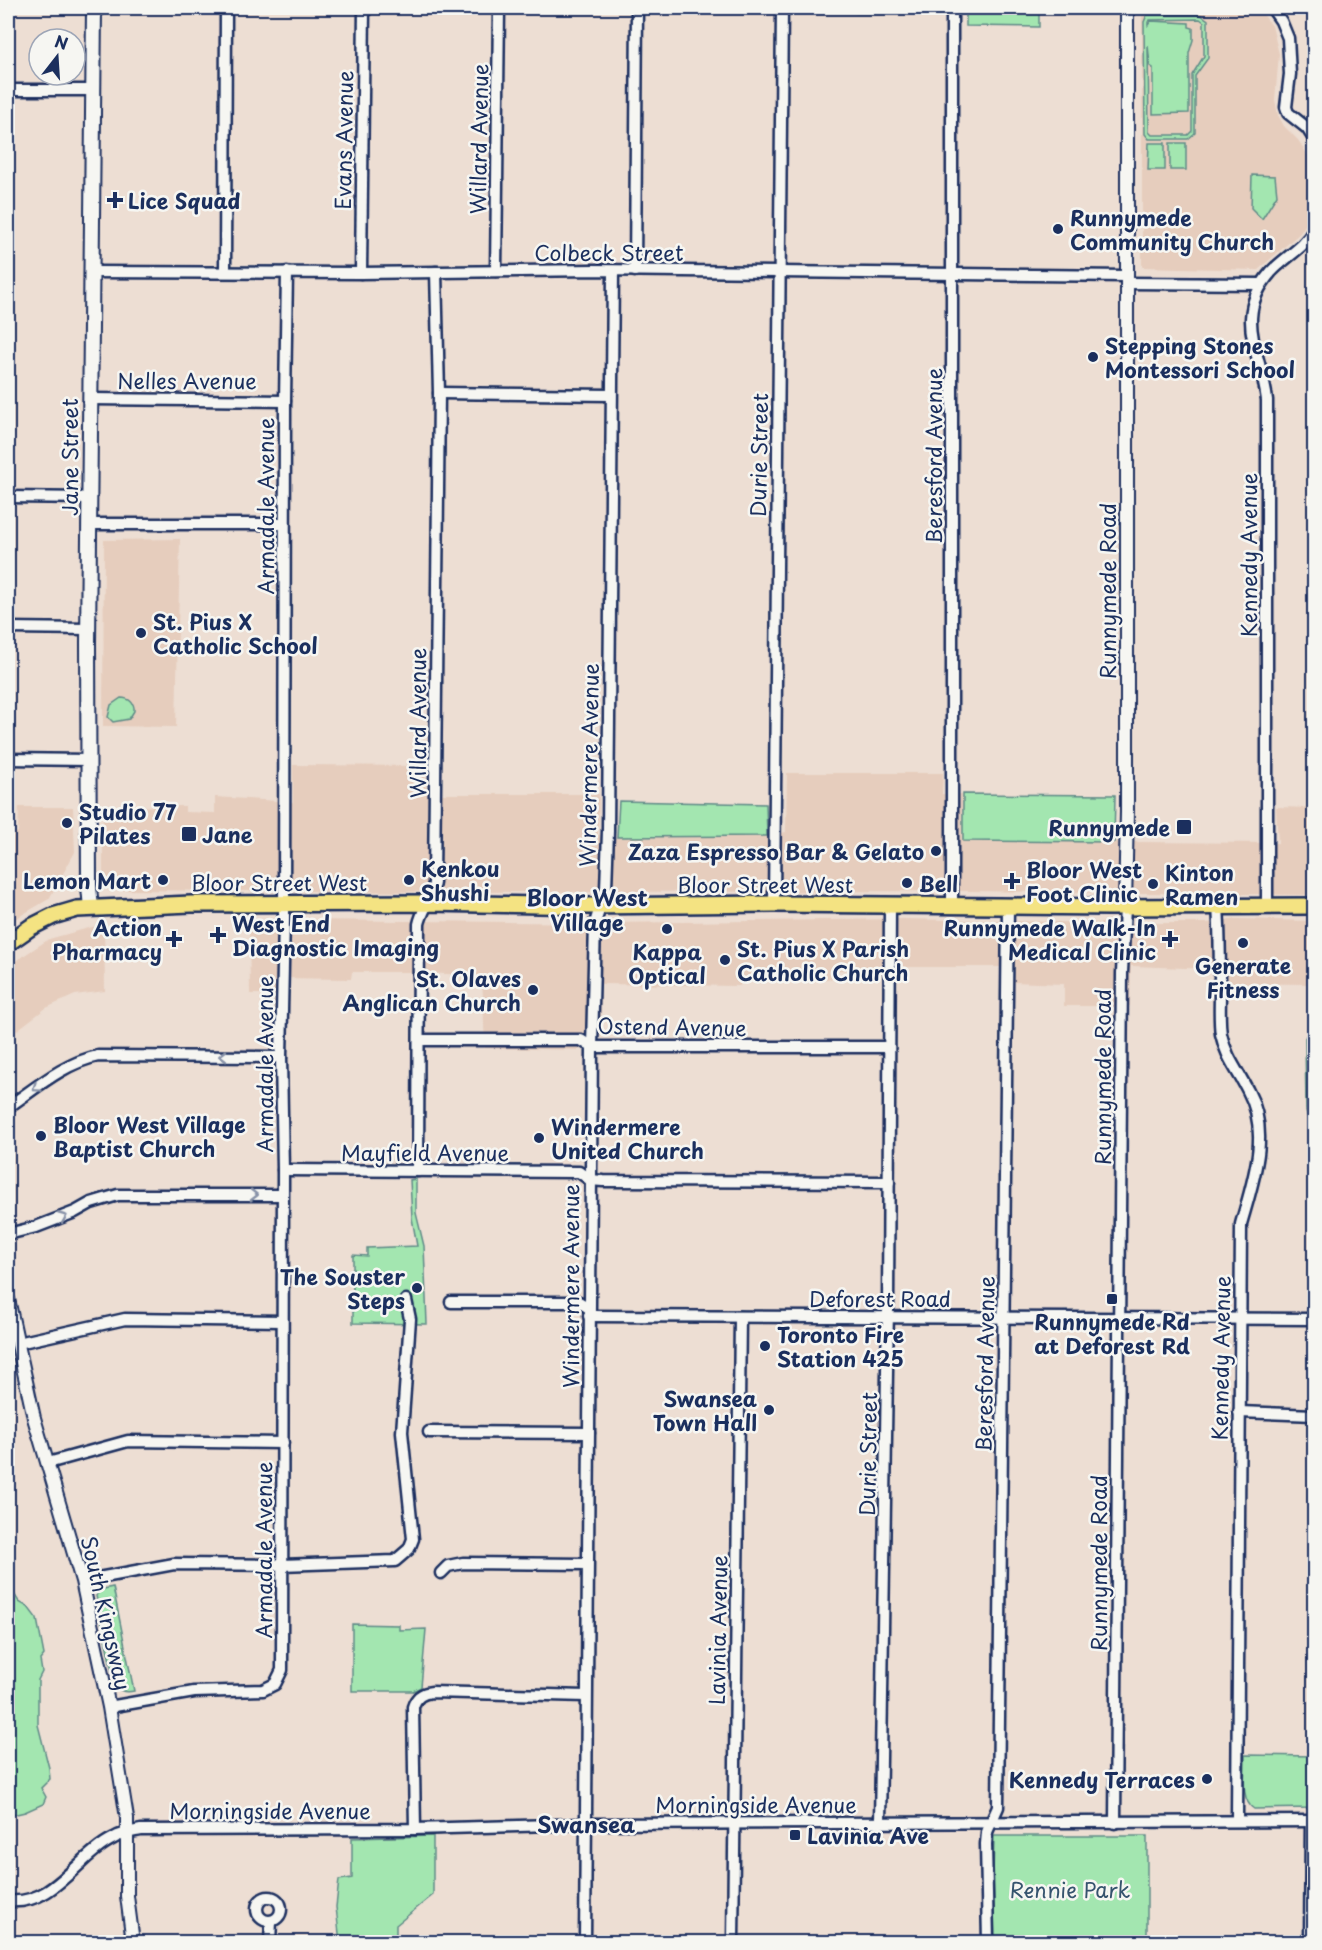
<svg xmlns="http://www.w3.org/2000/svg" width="1322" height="1950" font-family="'Playpen Sans',sans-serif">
	<rect width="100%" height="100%" fill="#edded3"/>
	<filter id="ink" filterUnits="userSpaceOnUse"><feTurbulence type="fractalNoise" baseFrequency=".0167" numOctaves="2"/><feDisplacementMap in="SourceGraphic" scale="12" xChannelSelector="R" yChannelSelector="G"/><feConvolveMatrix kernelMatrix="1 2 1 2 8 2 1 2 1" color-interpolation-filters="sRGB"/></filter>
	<g filter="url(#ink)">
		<g fill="#e6cdbd">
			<path d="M1142,8H1258L1272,26L1279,54L1275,100L1278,115L1284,126L1298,140L1311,160L1314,176V206L1308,221L1300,233L1258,270L1142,267Z"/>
			<path d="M180,539L176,727L103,726L104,540Z"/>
			<path d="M293,765L425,766L426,794H599L598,835L617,837L767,836L786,832L787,773H943L942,794H963V841L1278,843L1276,807L1314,808V895L966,891L450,892L109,890L103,886V807L185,806V812L215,813V797L293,802Z"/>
			<path d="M19,807H73L75,852L49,899L8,923V836L18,832Z"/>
			<path d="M903,919L1107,923H1207L1237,919L1314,921V984L1213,983V969L1131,966L1130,1006H1064V984L1013,982V967H898L881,971L834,970L833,979H741L740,986L601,984V1036L578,1050L485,1048L482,976L410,972H352L351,979L275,978L276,994H250L249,923L297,920L608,923Z"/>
			<path d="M96,926H104L105,991L75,995L46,1008L8,1037V966L49,939Z"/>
		</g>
		<g fill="#a3e6b0" stroke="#5f8a87" stroke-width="1.5" fill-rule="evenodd">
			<rect x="856" y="8" width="82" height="5"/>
			<path d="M966,8H1039V27L966,26Z"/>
			<path d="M1147,15H1201L1208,20V58L1195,76V133L1188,139H1149L1145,134L1144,22ZM1200,19L1204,22V56L1192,75V131L1188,135H1152L1149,132L1148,45L1150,66L1153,68V114L1189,113V53L1193,40V28L1189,27V23L1151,21L1148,25V22L1150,20Z"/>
			<path d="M1149,143H1165V170H1148Z"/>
			<rect x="1170" y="143" width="16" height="27"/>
			<path d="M1252,175L1275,176L1277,195L1262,219L1251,208Z"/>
			<path d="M121,698C129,698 135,703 134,711L129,719L113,722L108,717L111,705Z"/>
			<path d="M963,794L1115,795L1114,842L963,841Z"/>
			<path d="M619,801L766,804L767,836L617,837Z"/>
			<path d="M1314,1020V1145L1306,1110L1305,1038Z"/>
			<path d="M416,1179V1213L424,1246L427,1324L353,1323V1255L367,1256V1248L417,1246L412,1218L410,1180Z"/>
			<path d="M8,1584L19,1602L28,1607L37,1619L44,1655L40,1660L42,1672L38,1680V1725L49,1768L50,1779L41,1788L46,1797L43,1804L25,1812L8,1816Z"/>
			<path d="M113,1587L134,1691C126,1693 120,1692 115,1685L96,1596L99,1590Z"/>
			<path d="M352,1624L399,1625V1630L426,1629L421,1687L413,1691H352Z"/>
			<path d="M1245,1755L1314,1756V1808L1254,1809C1239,1799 1246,1772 1245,1755Z"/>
			<path d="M433,1836V1895L396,1925V1942H340L336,1907L339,1880L352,1878V1838Z"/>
			<path d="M994,1836H1147V1942H995L993,1875Z"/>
		</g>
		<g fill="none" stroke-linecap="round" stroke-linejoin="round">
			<g stroke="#1b2f5e" stroke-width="15">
				<g id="minor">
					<path d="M952,8V905"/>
					<path d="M1272,8L1281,21L1288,38L1290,74L1286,107L1288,113L1307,128L1314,139"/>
					<path d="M8,90H93"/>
					<path d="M496,271L499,8"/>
					<path d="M635,271L637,8"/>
					<path d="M91,272L361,273L594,270L1127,276"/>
					<path d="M225,272L226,8"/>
					<path d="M361,273L364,8"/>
					<path d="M1127,283L1261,284"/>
					<path d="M439,393L611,395"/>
					<path d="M90,399L285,401"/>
					<path d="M8,497L90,498"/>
					<path d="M89,524H284"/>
					<path d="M8,628L89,629"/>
					<path d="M8,759L89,760"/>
					<path d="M774,904L782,8"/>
					<path d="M1218,906C1220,935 1220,964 1220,993C1220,1006 1219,1021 1221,1034C1227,1060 1237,1069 1248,1091C1271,1133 1253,1181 1241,1224L1237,1820"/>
					<path d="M1267,906V400C1261,351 1232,317 1271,272C1285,257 1304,248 1314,230"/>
					<path d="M419,1040H581L592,1047H889"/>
					<path d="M8,1107C36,1088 64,1063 98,1056L281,1057"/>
					<path d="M283,1170L579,1172L590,1180L603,1181L889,1182"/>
					<path d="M418,1171L419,924C422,910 432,899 434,883L439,393L436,272"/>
					<path d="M8,1234L36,1227L75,1212L91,1203L118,1195H282"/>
					<path d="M451,1302H579L589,1308"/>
					<path d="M589,1316L1314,1319"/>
					<path d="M18,1343L125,1319L282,1321"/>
					<path d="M1239,1412L1314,1415"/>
					<path d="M429,1432L589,1433"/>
					<path d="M48,1463L128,1441L283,1443"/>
					<path d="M441,1573L448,1566L463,1563L587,1564"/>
					<path d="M82,1581L174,1564L281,1565L395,1561L409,1549L413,1539L402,1432L410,1319L406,1300"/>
					<path d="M109,1707L194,1692L263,1690L275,1684L282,1670L283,1170L281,1057L284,919L285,401L287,272"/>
					<path d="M880,1823L888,1307L890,905"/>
					<path d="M1115,1823L1122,973L1125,906"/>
					<path d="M415,1829L413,1707C416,1697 422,1693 432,1692L586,1696"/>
					<circle cx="269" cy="1909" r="12"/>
					<path d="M8,1901C54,1906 77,1856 114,1838C122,1833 132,1832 141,1830L415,1829L586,1824L1314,1821"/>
					<path d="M270,1942L271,1921"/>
					<path d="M585,1942L592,1047L595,923L606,889L608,831L613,271"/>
					<path d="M733,1942L740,1317"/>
					<path d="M988,1942L986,1844L987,1832L998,1807L1008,906"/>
					<path d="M1310,1942L1311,1821"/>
				</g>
			</g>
			<g stroke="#1b2f5e" stroke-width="16">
				<g id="tertiary">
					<path d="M1125,906L1127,812V8"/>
					<path d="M8,1299L34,1418L82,1581L109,1707L127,1818V1896L133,1942"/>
				</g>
			</g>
			<g stroke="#1b2f5e" stroke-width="18">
				<path id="secondary" d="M91,908L89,887L88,643L94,8"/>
			</g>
			<g stroke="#1b2f5e" stroke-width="20">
				<path id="primary" d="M8,943L31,927L53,916L77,909L191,904L429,903L588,906L774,904L1110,907L1314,906"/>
			</g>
			<use href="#minor" stroke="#f6f6f2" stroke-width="10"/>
			<use href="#tertiary" stroke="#f6f6f2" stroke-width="12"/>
			<use href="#secondary" stroke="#f6f6f2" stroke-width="14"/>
			<use href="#primary" stroke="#f4e382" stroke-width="15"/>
		</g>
		<defs><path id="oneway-chevron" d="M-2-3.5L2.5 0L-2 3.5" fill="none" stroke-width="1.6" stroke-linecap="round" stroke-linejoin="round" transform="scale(1.5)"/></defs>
		<g stroke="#8892a8">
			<use href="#oneway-chevron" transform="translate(223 1056) rotate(-180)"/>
			<use href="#oneway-chevron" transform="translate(36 1088) rotate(146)"/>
			<use href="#oneway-chevron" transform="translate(254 1195) rotate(1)"/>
			<use href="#oneway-chevron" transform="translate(63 1217) rotate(-22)"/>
		</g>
	</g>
	<g fill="#1b2f5e" stroke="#f6f6f2" stroke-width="2">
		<path d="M112 191h6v6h6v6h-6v6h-6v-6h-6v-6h6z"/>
		<circle cx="1058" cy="229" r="6"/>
		<circle cx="1093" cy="357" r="6"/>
		<circle cx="141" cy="633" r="6"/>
		<circle cx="67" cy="823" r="6"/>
		<rect x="1176" y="819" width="16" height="16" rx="3"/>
		<rect x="181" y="826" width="16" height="16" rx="3"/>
		<circle cx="936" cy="851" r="6"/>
		<circle cx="163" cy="880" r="6"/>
		<circle cx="409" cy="880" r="6"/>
		<path d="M1009 872h6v6h6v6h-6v6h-6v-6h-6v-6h6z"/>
		<circle cx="907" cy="883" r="6"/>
		<circle cx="1153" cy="884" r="6"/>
		<circle cx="667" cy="929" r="6"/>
		<path d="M215 926h6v6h6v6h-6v6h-6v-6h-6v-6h6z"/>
		<path d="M171 930h6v6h6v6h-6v6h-6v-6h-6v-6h6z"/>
		<path d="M1167 930h6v6h6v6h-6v6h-6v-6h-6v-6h6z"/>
		<circle cx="1243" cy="943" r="6"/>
		<circle cx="725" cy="960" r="6"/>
		<circle cx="533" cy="990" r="6"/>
		<circle cx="41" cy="1136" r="6"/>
		<circle cx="539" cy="1138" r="6"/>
		<circle cx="417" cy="1288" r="6"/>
		<rect x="1106" y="1293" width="12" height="12" rx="3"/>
		<circle cx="765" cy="1346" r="6"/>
		<circle cx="769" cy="1410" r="6"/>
		<circle cx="1207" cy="1779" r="6"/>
		<rect x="789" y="1829" width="12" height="12" rx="3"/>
	</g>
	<g text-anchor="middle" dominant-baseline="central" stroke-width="5" stroke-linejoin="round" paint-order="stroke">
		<g font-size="21" fill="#1b2f5e" stroke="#f6f6f2">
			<text transform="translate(478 139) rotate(-89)">Willard Avenue</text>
			<text transform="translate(343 140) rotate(-89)">Evans Avenue</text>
			<text x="609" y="252">Colbeck Street</text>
			<text x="187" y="380">Nelles Avenue</text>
			<text transform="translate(758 455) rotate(-89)">Durie Street</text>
			<text transform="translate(933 456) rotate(-90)">Beresford Avenue</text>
			<text transform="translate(69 457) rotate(-90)">Jane Street</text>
			<text transform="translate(265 506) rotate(-90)">Armadale Avenue</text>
			<text transform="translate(1248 555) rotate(-90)">Kennedy Avenue</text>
			<text transform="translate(1107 591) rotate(-90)">Runnymede Road</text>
			<text transform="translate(417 723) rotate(-90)">Willard Avenue</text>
			<text transform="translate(588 765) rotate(-89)">Windermere Avenue</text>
			<text x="279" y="882">Bloor Street West</text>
			<text x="765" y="884">Bloor Street West</text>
			<text transform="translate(672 1026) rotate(1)">Ostend Avenue</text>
			<text transform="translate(264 1064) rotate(-90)">Armadale Avenue</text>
			<text transform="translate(1102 1077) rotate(-90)">Runnymede Road</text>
			<text x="425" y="1152">Mayfield Avenue</text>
			<text transform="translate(570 1286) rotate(-90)">Windermere Avenue</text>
			<text x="880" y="1298">Deforest Road</text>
			<text transform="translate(1220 1358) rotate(-89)">Kennedy Avenue</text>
			<text transform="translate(984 1364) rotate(-89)">Beresford Avenue</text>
			<text transform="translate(867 1454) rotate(-89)">Durie Street</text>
			<text transform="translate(263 1550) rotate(-90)">Armadale Avenue</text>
			<text transform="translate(1098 1563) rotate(-90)">Runnymede Road</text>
			<text transform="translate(107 1613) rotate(77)">South Kingsway</text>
			<text transform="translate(717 1630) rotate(-89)">Lavinia Avenue</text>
			<text x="756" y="1804">Morningside Avenue</text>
			<text x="270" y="1810">Morningside Avenue</text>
		</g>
		<g font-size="21" font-weight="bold" fill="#1b2f5e" stroke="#f6f6f2" text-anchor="start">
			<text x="128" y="200">Lice Squad</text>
			<text x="1070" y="217">Runnymede<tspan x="1070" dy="24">Community Church</tspan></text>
			<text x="1105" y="345">Stepping Stones<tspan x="1105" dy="24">Montessori School</tspan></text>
			<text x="153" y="621">St. Pius X<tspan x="153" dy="24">Catholic School</tspan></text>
			<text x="79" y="811">Studio 77<tspan x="79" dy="24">Pilates</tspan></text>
			<text x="1170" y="827" text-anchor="end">Runnymede</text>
			<text x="202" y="834">Jane</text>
			<text x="924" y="851" text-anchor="end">Zaza Espresso Bar &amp; Gelato</text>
			<text x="421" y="868">Kenkou<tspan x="421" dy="24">Shushi</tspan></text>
			<text x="1026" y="869">Bloor West<tspan x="1026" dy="24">Foot Clinic</tspan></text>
			<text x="1165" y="872">Kinton<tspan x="1165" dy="24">Ramen</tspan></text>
			<text x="151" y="880" text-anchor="end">Lemon Mart</text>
			<text x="919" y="883">Bell</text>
			<text x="232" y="923">West End<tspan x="232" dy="24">Diagnostic Imaging</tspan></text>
			<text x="162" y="927" text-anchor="end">Action<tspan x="162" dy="24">Pharmacy</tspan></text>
			<text x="1156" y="927" text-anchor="end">Runnymede Walk-In<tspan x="1156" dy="24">Medical Clinic</tspan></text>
			<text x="737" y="948">St. Pius X Parish<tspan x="737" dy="24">Catholic Church</tspan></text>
			<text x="667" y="951" text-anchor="middle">Kappa<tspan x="667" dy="24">Optical</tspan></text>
			<text x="1243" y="965" text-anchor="middle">Generate<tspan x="1243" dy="24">Fitness</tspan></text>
			<text x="521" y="978" text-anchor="end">St. Olaves<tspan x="521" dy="24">Anglican Church</tspan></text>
			<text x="53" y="1124">Bloor West Village<tspan x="53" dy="24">Baptist Church</tspan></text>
			<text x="551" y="1126">Windermere<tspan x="551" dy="24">United Church</tspan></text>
			<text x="405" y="1276" text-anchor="end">The Souster<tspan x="405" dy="24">Steps</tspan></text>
			<text x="1112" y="1321" text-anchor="middle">Runnymede Rd<tspan x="1112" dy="24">at Deforest Rd</tspan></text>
			<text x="777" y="1334">Toronto Fire<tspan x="777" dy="24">Station 425</tspan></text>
			<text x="757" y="1398" text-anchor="end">Swansea<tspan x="757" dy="24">Town Hall</tspan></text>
			<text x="1195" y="1779" text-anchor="end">Kennedy Terraces</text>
			<text x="807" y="1835">Lavinia Ave</text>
		</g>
		<g font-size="21" fill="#36546e" stroke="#f6f6f2">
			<text x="1070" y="1889">Rennie Park</text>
		</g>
		<g font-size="22" font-weight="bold" fill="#1b2f5e" stroke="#f6f6f2">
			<text x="587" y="896">Bloor West<tspan x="587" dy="25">Village</tspan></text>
			<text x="586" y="1823">Swansea</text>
		</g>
	</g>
	<rect width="1322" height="1950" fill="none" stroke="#f6f6f2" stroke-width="30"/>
	<rect x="15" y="15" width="1292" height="1920" fill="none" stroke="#1b2f5e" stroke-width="2" filter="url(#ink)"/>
	<g transform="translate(57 57) rotate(17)"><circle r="28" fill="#f6f6f2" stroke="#9ea6b7" stroke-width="1.5"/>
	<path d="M0-4.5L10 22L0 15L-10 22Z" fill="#1b2f5e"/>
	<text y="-9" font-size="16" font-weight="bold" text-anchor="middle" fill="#1b2f5e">N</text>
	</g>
</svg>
